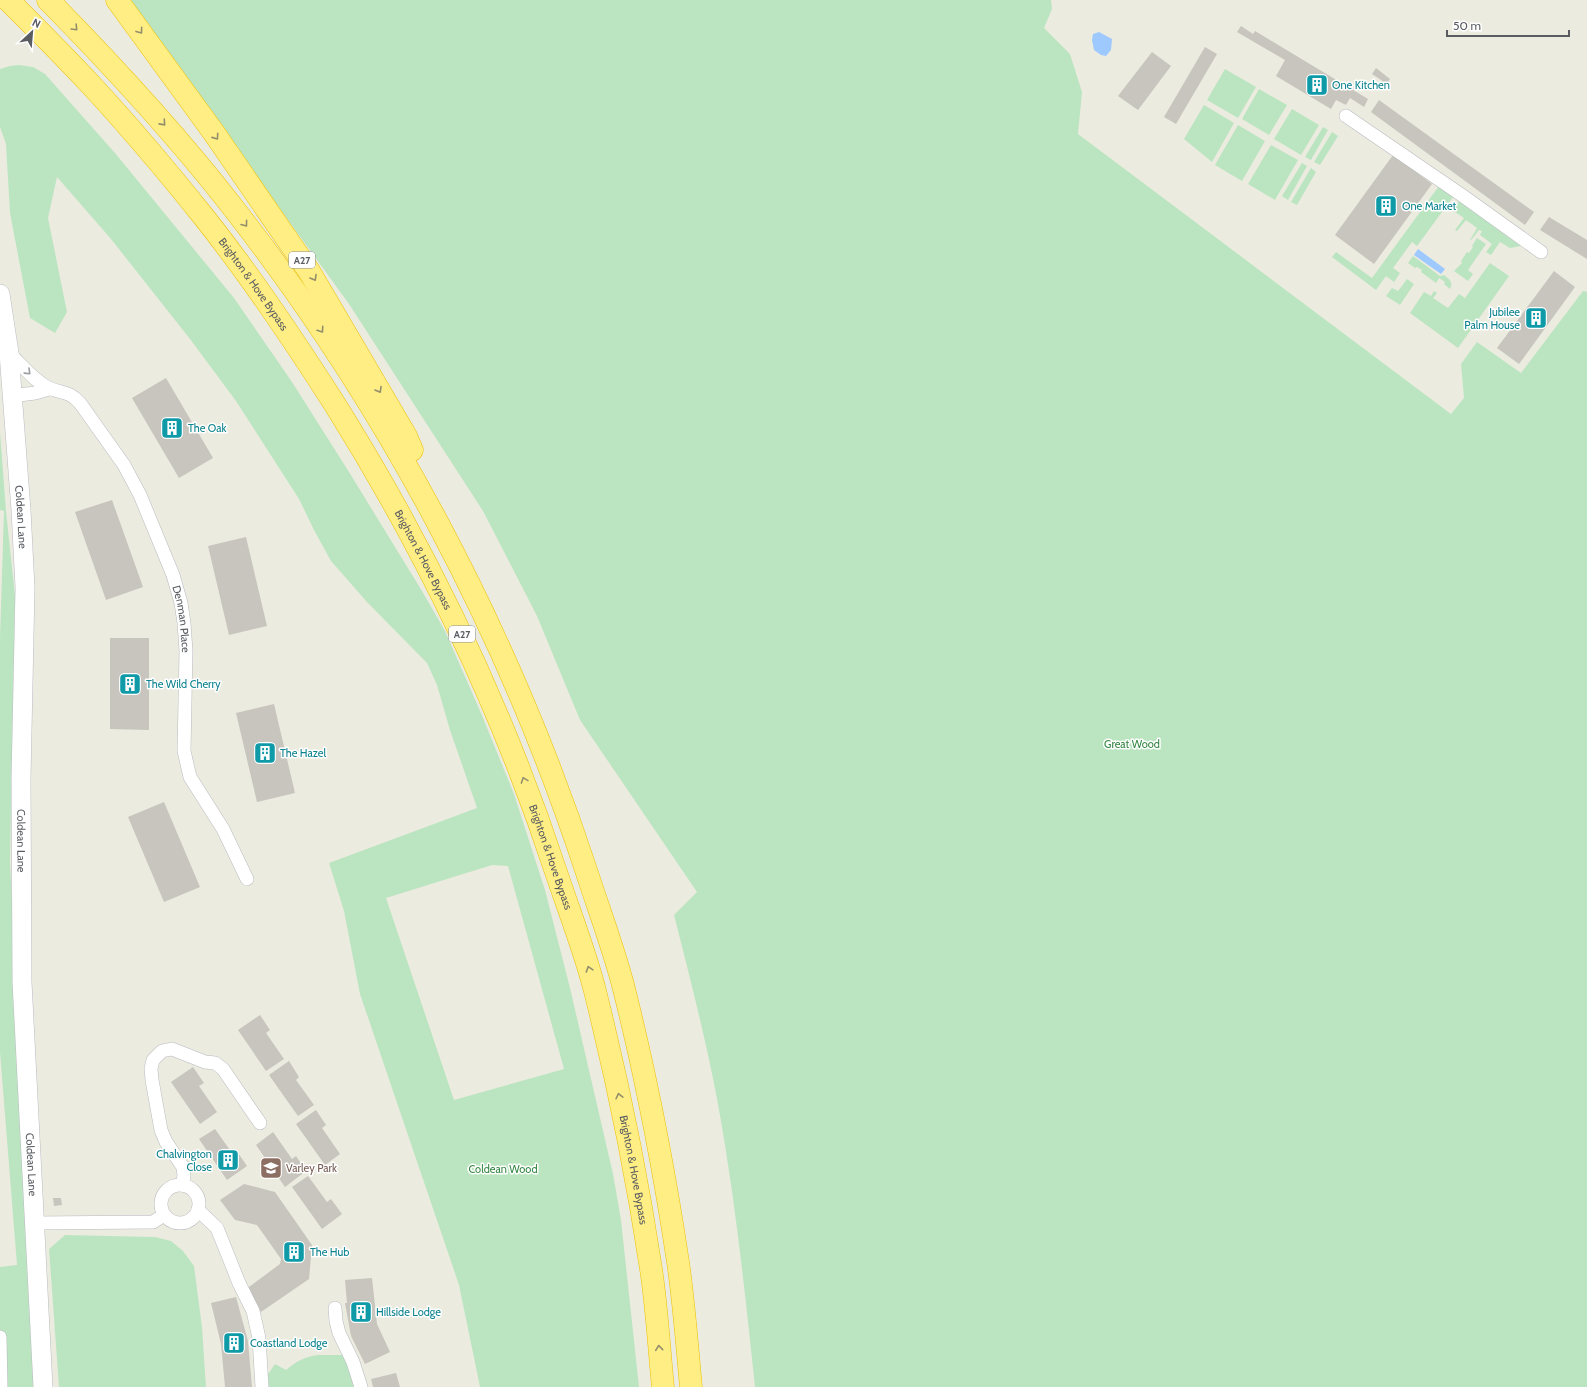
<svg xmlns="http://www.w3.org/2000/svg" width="1587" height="1387" font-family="Cabin,sans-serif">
	<rect width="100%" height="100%" fill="#ecebe0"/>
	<g fill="#bbe5c0" fill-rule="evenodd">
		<path d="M128,0H1051L1052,9L1044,28L1070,54L1082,92L1078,134L1451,414L1464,398L1461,364L1477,342L1521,373L1583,291L1587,292V1387H755C745,1293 735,1197 718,1104C706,1040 690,978 674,915L697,892L580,720L537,616L483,511L349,304Z"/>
		<path d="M19,65L33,67L45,74L115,153L234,298L292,382L349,472L422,591L445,631L481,713L514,794L545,890L570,988L613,1174L621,1220L639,1387H480L459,1285L360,994L344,911L329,863L477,808L450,730L437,685L427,663L367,602L331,561L314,530L299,499L236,401L190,339L111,239L57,177L48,218L67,312L55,333L30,318L10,213L6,144L0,127V69L10,66ZM492,865L508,866L564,1069L454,1100L386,898Z"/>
		<path d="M1225,69L1256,87L1238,118L1207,100Z"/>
		<path d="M1259,89L1287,105L1269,135L1242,119Z"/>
		<path d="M1204,105L1234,123L1212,162L1184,139Z"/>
		<path d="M1292,109L1319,125L1301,155L1274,139Z"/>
		<path d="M1238,125L1265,141L1242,181L1215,165Z"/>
		<path d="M1323,127L1328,130L1311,160L1305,157Z"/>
		<path d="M1332,132L1338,136L1320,165L1314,162Z"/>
		<path d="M1271,145L1298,160L1275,200L1248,184Z"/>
		<path d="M1302,163L1307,166L1288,200L1282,196Z"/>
		<path d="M1311,168L1316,172L1297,205L1291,202Z"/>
		<path d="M1439,186L1453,197L1417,246L1412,242L1393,268L1400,273L1394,282L1386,276L1376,290L1332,257L1336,252L1372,278Z"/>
		<path d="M1459,201L1521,246L1510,248L1500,242L1491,255L1486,252L1492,244L1480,235L1482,231L1479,230L1471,240H1470L1477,228L1466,220L1457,231L1455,230L1464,218L1452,210Z"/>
		<path d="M1477,238L1486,244L1468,270L1473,274L1468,281L1454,271L1462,263L1461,261L1467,252L1469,253L1473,247L1472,246Z"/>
		<path d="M1413,256L1440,276L1444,275C1449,279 1454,282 1450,289L1444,284L1445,282L1439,278L1436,283L1421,272L1422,270L1417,267L1415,268L1408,263Z"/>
		<path d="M1490,263L1509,276L1458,348L1410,313L1424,292L1431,296L1434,291L1437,293L1433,298L1448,308L1459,294L1465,298Z"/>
		<path d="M1407,279L1414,284L1400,305L1386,296L1392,288L1398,291Z"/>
		<path d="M0,432L6,511L15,596L10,861L35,1387H0V1267L17,1265L0,1052V638L4,511L0,510Z"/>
		<path d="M65,1235L155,1237L171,1241L183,1251L194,1266L202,1327L206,1387H59L49,1249Z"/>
		<path d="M318,1355H343L350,1371L354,1387H269L268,1374L275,1364L286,1370C297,1361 304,1357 318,1355Z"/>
	</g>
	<g fill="#9dc9ff">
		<path d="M1099,32L1112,39L1111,50L1106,56L1101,55L1094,50L1092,40L1093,34Z"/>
		<path d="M1418,249L1445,269L1441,274L1414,255Z"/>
	</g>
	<g fill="#c7c5bd">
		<path d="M1241,26L1253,34L1255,31L1368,99L1364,107L1350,98L1346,105L1336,100L1331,109L1276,76L1285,60L1237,32Z"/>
		<path d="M1205,47L1217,54L1176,124L1164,117Z"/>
		<path d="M1152,52L1171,66L1138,110L1118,96Z"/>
		<path d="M1376,68L1390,79L1387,84L1372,74Z"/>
		<path d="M1379,100L1534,212L1525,225L1371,112Z"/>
		<path d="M1393,155L1432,184L1374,264L1335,235Z"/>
		<path d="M1549,217L1587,240V259L1540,230Z"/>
		<path d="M1554,271L1575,287L1519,364L1497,348Z"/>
		<path d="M166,378L213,458L179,478L132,398Z"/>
		<path d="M112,500L143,587L106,600L75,512Z"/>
		<path d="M246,537L267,626L229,635L208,546Z"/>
		<path d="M110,638H149V730L110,729Z"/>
		<path d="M274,704L295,793L257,802L236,713Z"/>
		<path d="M164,802L200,887L164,902L128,817Z"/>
		<path d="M260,1015L270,1030L266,1033L284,1059L266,1071L238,1030Z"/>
		<path d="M289,1061L299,1077L296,1080L314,1105L298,1116L269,1075Z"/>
		<path d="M193,1067L204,1083L199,1086L217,1112L200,1124L171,1082Z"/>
		<path d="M316,1110L326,1125L322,1128L340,1154L325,1165L296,1124Z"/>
		<path d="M215,1129L232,1153L236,1150L247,1166L227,1180L199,1139Z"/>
		<path d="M273,1132L292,1159L296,1156L306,1171L285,1187L256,1145Z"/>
		<path d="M308,1176L327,1202L331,1199L342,1214L322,1229L292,1187Z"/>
		<path d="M244,1184L275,1192L312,1245L309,1279L261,1312L245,1290L280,1264L281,1259L257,1225L235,1220L220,1200Z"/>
		<path d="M53,1198H61L62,1205L54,1206Z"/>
		<path d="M372,1278L377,1324L390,1352L365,1364L351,1336L345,1303H347L345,1280Z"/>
		<path d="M236,1297L248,1341L252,1387H225L221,1344L211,1303Z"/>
		<path d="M396,1373L400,1387H373L371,1379Z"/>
	</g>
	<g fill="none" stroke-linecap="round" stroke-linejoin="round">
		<g stroke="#b8babf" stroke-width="14">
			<g id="street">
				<path d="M1346,116L1463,196L1541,252"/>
				<path id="s1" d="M9,353C21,364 34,381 49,388C62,394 68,390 80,403L124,465L140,495L173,575L181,603L184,623L186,651L184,751L190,777L223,829L247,879"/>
				<path d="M11,396L35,393L49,389"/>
				<path d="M182,1185L184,1176L183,1167L166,1142L161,1130L152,1080L151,1069L153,1060L162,1051L172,1049L205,1062L215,1063L223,1069L260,1123"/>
				<circle cx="180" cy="1204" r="19"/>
				<path d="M198,1210L217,1228L239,1283L253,1311L259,1338L262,1387"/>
				<path d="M35,1223L153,1222L164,1215"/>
				<path d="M335,1308L336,1321L339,1333L353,1362L361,1387"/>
				<path d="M0,1337L1,1387"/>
			</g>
		</g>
		<g stroke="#b9bbc2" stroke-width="20">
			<g id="secondary">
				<path id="s2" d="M0,294L9,353L21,510L25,588L21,779L22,982L43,1387"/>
			</g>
		</g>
		<g stroke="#ecbf00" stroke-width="23">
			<g id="highway">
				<path id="s3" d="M8,0C36,28 64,56 91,85C130,127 167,171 203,216C251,276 293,339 334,403C427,551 501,705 556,872C569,911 585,951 595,991C618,1083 637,1176 651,1269C657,1308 659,1348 663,1387"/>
				<path d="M48,0C112,65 174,132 231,205C387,404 508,632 587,873C599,910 613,947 623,985C646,1076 664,1169 678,1262C684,1303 687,1345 691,1387"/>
				<path d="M117,0L214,133L309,271L406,436L412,450"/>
			</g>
		</g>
		<use href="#street" stroke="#fff" stroke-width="13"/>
		<use href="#secondary" stroke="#fff" stroke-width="19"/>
		<use href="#highway" stroke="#ffee84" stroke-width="22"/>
	</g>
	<defs><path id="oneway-chevron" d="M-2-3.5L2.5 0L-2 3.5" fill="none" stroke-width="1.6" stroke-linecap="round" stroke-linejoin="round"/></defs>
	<g stroke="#938f6d">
		<use href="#oneway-chevron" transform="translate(75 28) rotate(46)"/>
		<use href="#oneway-chevron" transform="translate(140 31) rotate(54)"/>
		<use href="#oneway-chevron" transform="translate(163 123) rotate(48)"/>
		<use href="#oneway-chevron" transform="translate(216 137) rotate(55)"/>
		<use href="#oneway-chevron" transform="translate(245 224) rotate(53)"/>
		<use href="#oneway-chevron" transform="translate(314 278) rotate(60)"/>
		<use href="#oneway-chevron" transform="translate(321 330) rotate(56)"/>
		<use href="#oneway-chevron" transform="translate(379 390) rotate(60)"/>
		<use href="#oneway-chevron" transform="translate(524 780) rotate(-110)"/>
		<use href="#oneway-chevron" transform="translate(589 969) rotate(-108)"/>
		<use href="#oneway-chevron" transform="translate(619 1096) rotate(-103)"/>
		<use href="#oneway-chevron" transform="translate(659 1348) rotate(-96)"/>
	</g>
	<use stroke="#9b9da0" href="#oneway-chevron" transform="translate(28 372) rotate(44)"/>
	<defs>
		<g id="building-square" transform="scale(1.15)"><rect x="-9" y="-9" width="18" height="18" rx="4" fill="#0f9aa8" stroke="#fff"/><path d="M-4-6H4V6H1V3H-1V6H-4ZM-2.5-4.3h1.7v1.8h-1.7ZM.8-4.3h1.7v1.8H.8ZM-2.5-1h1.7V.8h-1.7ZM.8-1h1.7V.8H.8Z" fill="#fff"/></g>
		<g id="university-square" transform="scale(1.15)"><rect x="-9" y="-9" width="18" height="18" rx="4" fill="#8d6e63" stroke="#fff"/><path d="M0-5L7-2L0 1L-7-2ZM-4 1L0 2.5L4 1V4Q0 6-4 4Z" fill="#fff"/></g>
	</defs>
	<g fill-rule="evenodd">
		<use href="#building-square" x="1317" y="85"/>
		<use href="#building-square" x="1386" y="206"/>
		<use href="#building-square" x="1536" y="318"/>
		<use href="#building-square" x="172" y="428"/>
		<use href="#building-square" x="130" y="684"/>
		<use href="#building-square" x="265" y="753"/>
		<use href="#building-square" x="228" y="1160"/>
		<use href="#university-square" x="271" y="1168"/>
		<use href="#building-square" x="294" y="1252"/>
		<use href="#building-square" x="361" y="1312"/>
		<use href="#building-square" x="234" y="1343"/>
	</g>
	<g text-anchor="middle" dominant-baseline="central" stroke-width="3" stroke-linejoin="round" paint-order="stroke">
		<g fill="#fff" stroke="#8b8d90" stroke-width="1">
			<rect x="289" y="252" width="26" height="16" rx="3"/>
			<rect x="449" y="626" width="26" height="16" rx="3"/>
		</g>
		<g font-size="10" font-weight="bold" fill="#595c61">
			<text x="302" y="260">A27</text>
			<text x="462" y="634">A27</text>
		</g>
		<g font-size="11" fill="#0d838f" stroke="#fff" text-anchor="start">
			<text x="1332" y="85">One Kitchen</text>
			<text x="1402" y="206">One Market</text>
			<text x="1520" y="312" text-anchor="end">Jubilee<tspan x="1520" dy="13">Palm House</tspan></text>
			<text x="188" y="428">The Oak</text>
			<text x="146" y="684">The Wild Cherry</text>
			<text x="280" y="753">The Hazel</text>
			<text x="212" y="1154" text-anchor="end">Chalvington<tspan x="212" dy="13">Close</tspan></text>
			<text x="310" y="1252">The Hub</text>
			<text x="376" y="1312">Hillside Lodge</text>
			<text x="250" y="1343">Coastland Lodge</text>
		</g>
		<g font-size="11" fill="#595c61" stroke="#fff">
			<text stroke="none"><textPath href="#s3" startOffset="376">Brighton &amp; Hove Bypass</textPath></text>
			<text stroke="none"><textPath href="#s2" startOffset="224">Coldean Lane</textPath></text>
			<text stroke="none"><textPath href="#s3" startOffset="700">Brighton &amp; Hove Bypass</textPath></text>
			<text stroke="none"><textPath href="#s1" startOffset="330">Denman Place</textPath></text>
			<text stroke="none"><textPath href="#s2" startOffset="548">Coldean Lane</textPath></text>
			<text stroke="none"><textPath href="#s3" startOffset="1024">Brighton &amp; Hove Bypass</textPath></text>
			<text stroke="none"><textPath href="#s2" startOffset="872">Coldean Lane</textPath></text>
			<text stroke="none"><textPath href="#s3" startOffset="1348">Brighton &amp; Hove Bypass</textPath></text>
		</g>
		<g font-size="11" fill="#338641" stroke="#fff">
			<text x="1132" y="744">Great Wood</text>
			<text x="503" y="1169">Coldean Wood</text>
		</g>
		<g font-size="11" fill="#785e54" stroke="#fff" text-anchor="start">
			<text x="286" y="1168">Varley Park</text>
		</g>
	</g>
	<g transform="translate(32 32) rotate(26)" stroke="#ffffff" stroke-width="3" paint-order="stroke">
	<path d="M0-3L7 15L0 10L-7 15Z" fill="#595c61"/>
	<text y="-6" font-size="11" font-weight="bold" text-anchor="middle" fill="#595c61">N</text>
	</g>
	<path d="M1447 30v6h122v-6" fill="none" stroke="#595c61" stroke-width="2"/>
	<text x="1453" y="30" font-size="12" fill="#595c61" stroke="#ffffff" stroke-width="3" paint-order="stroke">50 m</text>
</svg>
